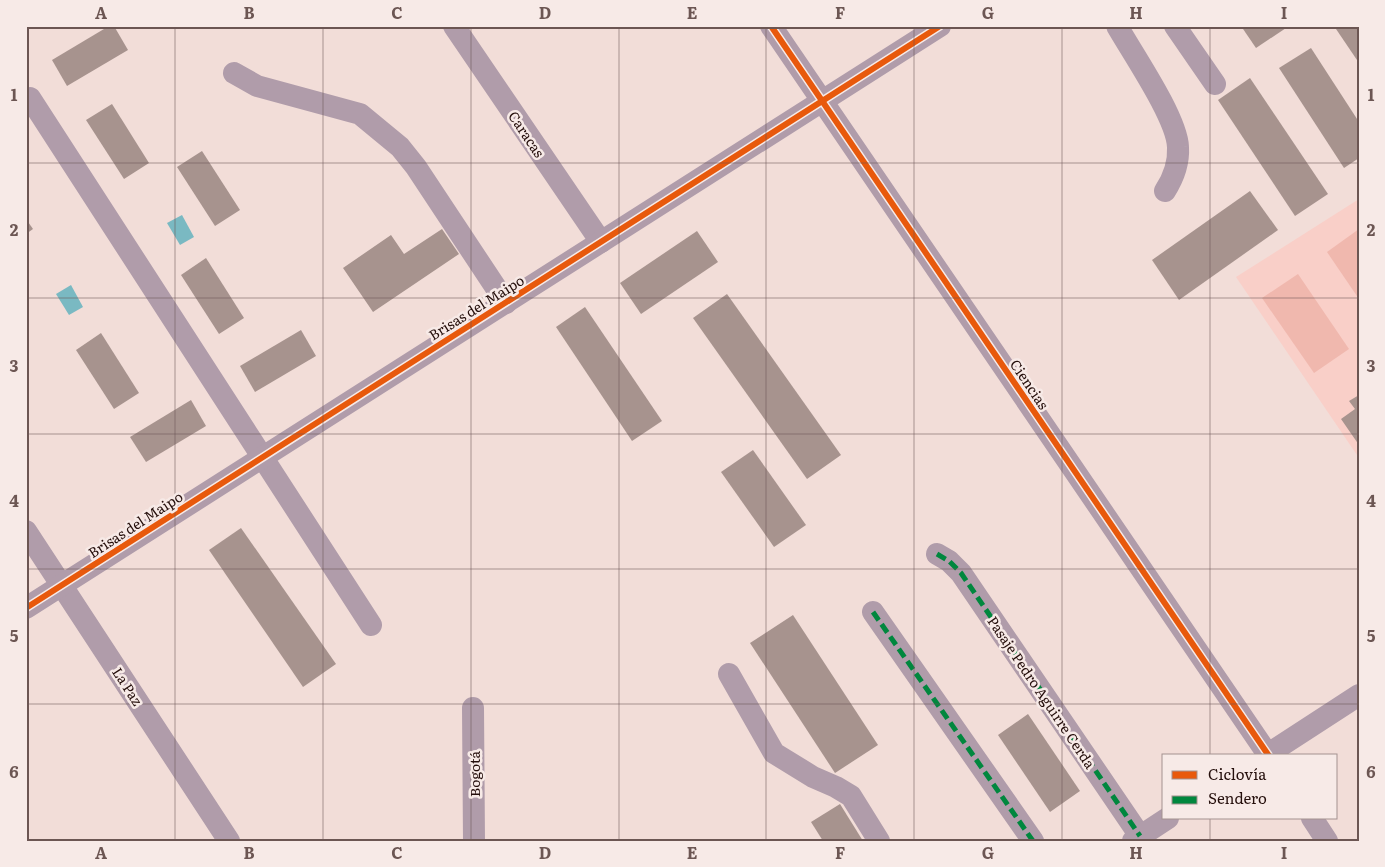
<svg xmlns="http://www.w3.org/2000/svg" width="1385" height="867" font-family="Literata,serif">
	<rect width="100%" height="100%" fill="#f2ddd8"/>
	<path fill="#f9cfc8" d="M1359,199V458L1236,277Z"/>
	<g fill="#f0b8ae">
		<path d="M1359,229V299L1327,252Z"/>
		<path d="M1298,274L1349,349L1314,373L1262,298Z"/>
	</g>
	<g fill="#7ab9c2">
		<path d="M182,215L194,237L180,245L167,223Z"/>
		<path d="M71,285L83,307L69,315L56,294Z"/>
	</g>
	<g fill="#a7938e">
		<path d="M109,26H114L128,50L67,86L52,60Z"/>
		<path d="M1241,26H1289L1256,48Z"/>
		<path d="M1334,26H1359V63Z"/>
		<path d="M1311,48L1359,122V158L1344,168L1279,68Z"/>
		<path d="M1250,78L1328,194L1295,216L1218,100Z"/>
		<path d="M112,104L149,163L124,179L86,120Z"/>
		<path d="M202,151L240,210L215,226L177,167Z"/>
		<path d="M1250,191L1278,230L1179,300L1152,260Z"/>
		<path d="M26,219L33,229L26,234Z"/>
		<path d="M442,229L459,254L373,312L343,268L391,235L404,254Z"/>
		<path d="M697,231L718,262L641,314L620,283Z"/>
		<path d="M206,258L244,318L219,334L181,275Z"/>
		<path d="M727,294L841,455L807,479L693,318Z"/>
		<path d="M585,307L662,421L632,441L556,327Z"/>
		<path d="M301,330L316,356L255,392L240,366Z"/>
		<path d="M101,333L139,393L114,409L76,350Z"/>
		<path d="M1359,395V445L1341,419L1355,409L1349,401Z"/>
		<path d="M191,400L206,426L146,462L130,437Z"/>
		<path d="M753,450L806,525L774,547L721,472Z"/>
		<path d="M241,528L336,664L303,687L209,550Z"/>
		<path d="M793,615L878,745L835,773L750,643Z"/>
		<path d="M1028,714L1080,791L1050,812L998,735Z"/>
		<path d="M840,804L863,841H823L811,822Z"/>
	</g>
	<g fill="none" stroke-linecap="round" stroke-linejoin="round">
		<g stroke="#b09caa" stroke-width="22">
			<path d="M454,26L601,242"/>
			<path d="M771,26L1269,756"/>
			<path d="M1117,26C1133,54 1177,118 1178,147C1179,164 1174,177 1165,191"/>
			<path d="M1175,26L1215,84"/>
			<path d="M234,73L257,86L360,114L400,147L416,167L506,303"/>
			<path d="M30,98L371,625"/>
			<path d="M26,531L229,841"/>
			<path d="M937,554L949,561L961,573L1140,836"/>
			<path d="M26,608L940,26"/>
			<path d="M873,612L1033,841"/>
			<path d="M729,674L774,753L813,777L836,787L851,796L879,841"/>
			<path d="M473,708L474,841"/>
			<path d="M1265,756L1359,695"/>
			<path d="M1312,818L1327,841"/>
			<path d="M1133,841L1168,818"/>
		</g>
		<g stroke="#00873e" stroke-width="5" stroke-dasharray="10 5" stroke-linecap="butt">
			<path d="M937,554L949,561L961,573L1140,836"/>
			<path d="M873,612L1033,841"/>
		</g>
		<g stroke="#f7eae7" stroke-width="9">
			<g id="cycleway">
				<path d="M771,26L1269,756"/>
				<path d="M26,608L940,26"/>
			</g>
		</g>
		<use href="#cycleway" stroke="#e8590c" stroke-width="6"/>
	</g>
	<path fill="none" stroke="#6c5653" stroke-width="1" stroke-opacity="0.55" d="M175,26V841M323,26V841M471,26V841M619,26V841M766,26V841M914,26V841M1062,26V841M1210,26V756M26,163H1359M26,298H1359M26,434H1359M26,569H1359M26,704H1359M1210,818V841"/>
	<g text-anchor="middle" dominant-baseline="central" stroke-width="5" stroke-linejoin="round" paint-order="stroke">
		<g font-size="14" fill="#240e0b" stroke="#f7eae7">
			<text transform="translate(527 134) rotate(56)">Caracas</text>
			<text transform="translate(476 307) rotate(-32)">Brisas del Maipo</text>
			<text transform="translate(1030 384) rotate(56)">Ciencias</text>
			<text transform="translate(135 524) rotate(-33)">Brisas del Maipo</text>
			<text transform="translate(128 686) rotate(57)">La Paz</text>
			<text transform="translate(1042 692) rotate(56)">Pasaje Pedro Aguirre Cerda</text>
			<text transform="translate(474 774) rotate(-90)">Bogotá</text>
		</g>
	</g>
	<rect width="1385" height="867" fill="none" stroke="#f7eae7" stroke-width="55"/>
	<rect x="1162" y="754" width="175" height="65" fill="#f7eae7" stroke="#a3928f"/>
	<rect x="1172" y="771" width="25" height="8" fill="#e8590c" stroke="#a3928f"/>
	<text x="1208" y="780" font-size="15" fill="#240e0b">Ciclovía</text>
	<rect x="1172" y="796" width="25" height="8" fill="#00873e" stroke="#a3928f"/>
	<text x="1208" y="804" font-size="15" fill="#240e0b">Sendero</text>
	<rect x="28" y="28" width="1330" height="812" fill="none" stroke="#6c5653" stroke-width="2"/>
	<g font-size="16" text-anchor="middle" font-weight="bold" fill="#6c5653">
		<text x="101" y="19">A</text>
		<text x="249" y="19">B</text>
		<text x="397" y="19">C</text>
		<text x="545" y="19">D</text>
		<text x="692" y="19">E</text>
		<text x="840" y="19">F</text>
		<text x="988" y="19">G</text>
		<text x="1136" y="19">H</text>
		<text x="1284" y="19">I</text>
		<text x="14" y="101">1</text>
		<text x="1371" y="101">1</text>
		<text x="14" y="236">2</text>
		<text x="1371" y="236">2</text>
		<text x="14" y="372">3</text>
		<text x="1371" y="372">3</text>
		<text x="14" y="507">4</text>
		<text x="1371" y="507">4</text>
		<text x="14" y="642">5</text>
		<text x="1371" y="642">5</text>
		<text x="14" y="778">6</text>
		<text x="1371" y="778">6</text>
		<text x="101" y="859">A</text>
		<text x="249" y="859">B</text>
		<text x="397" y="859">C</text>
		<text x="545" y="859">D</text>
		<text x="692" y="859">E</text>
		<text x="840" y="859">F</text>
		<text x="988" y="859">G</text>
		<text x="1136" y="859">H</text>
		<text x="1284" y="859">I</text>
	</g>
</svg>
